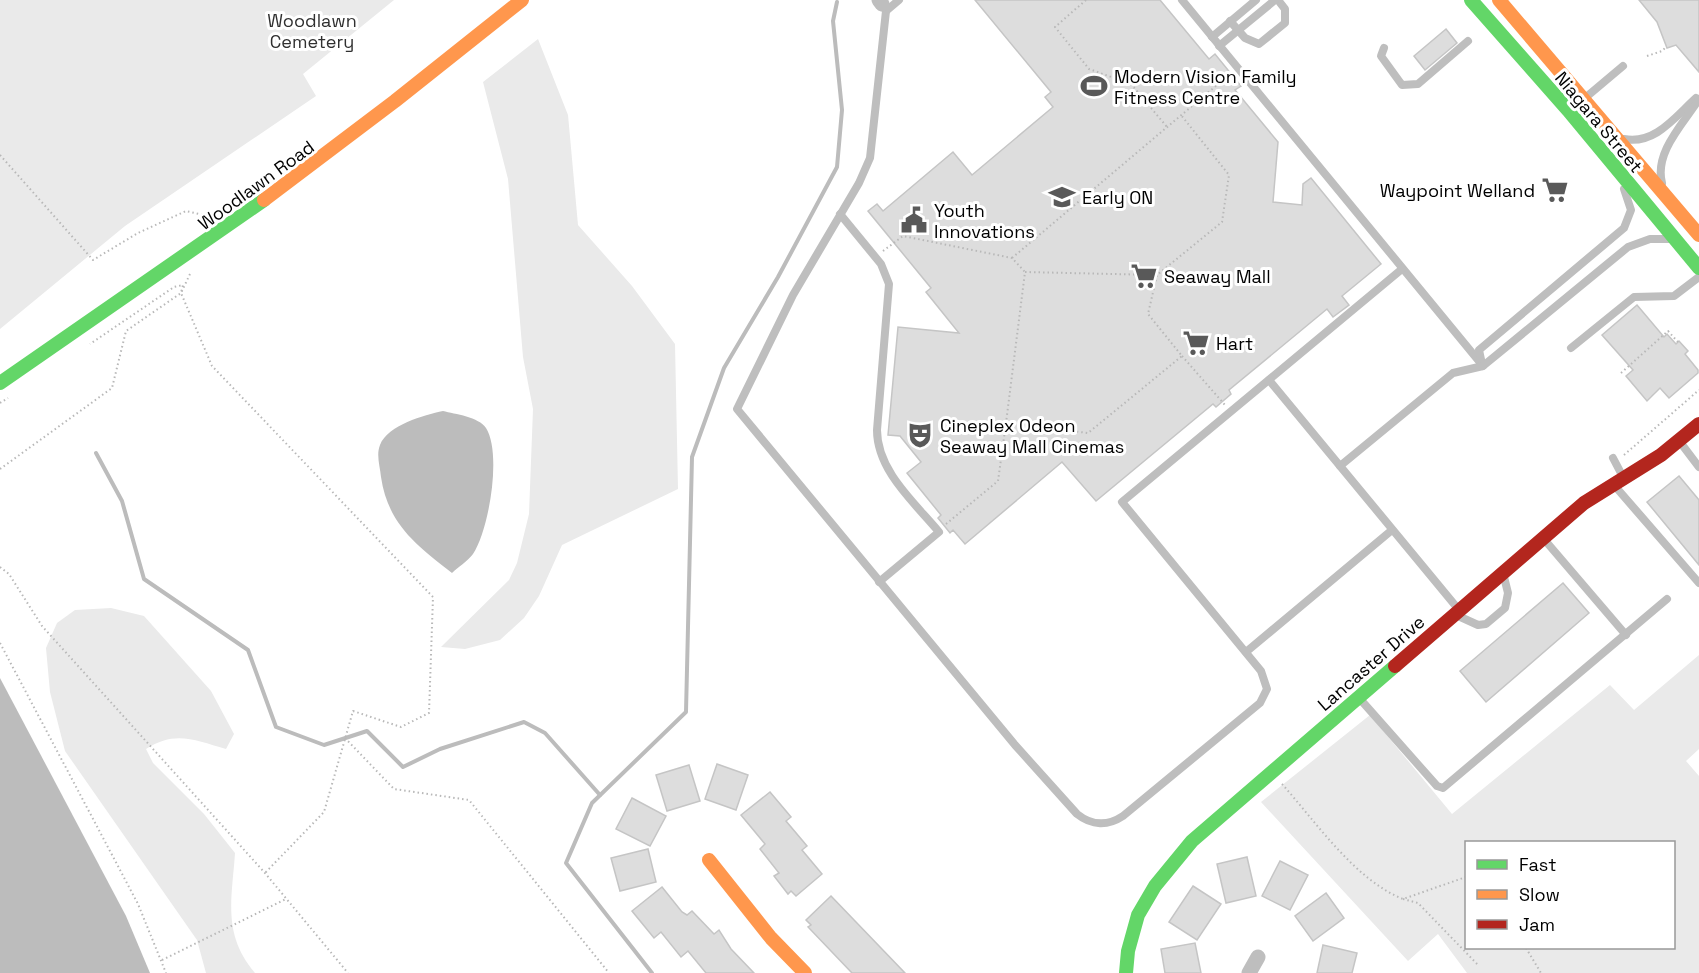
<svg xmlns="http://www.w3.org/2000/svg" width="1699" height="973" font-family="'Space Grotesk',sans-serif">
	<rect width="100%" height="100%" fill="#fff"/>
	<g fill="#eaeaea" fill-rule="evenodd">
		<path d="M0,0H394L303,74L316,96L125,226L0,329Z"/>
		<path d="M538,39L568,115L578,225L632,286L675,344L678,489L562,545L539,596L524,618L500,640L465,649L441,647L509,580L517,563L529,514L533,409L523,357L508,179L483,82Z"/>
		<path d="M111,608L144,616L211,691L234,734L226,749C195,740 175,730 146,749L153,763L204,814L235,853C232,899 222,934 255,973H206L197,940L65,751L50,692L46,648L57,623L75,610Z"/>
		<path d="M1699,655V749L1686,761L1699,776V973H1467L1438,934L1408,961L1261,802L1370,715L1452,814L1610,685L1634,710ZM1466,842H1674V948H1466Z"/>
	</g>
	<g fill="#bcbcbc">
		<path d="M443,411C455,414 479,417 486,428C502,453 489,530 473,554C468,561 458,567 452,573C416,545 388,524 381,477C380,466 376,455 380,445C388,425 424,415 443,411Z"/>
		<path d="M0,678L126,916L150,973H0Z"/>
	</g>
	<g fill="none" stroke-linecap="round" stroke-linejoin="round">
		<g stroke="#bcbcbc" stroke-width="4">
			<path d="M96,453L122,501L144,579L248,650L276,727L324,745L367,731L403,767L440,749L524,722L545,733L600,795"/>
			<path d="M652,973L566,863L592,803L686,712L692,457L724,368L778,277L837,167L842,110L833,21L837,2"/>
		</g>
	</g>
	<g fill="#ddd" stroke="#c5c5c5" stroke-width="1.5">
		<path d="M975,0H1160L1209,59L1215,54L1241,86L1235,90L1278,142L1273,202L1302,205L1303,184L1311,178L1381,264L1342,296L1349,305L1333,317L1327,309L1229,390L1231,394L1216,407L1213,404L1096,501L1062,462L965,544L953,530L950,533L938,518L941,515L907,473L921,462L900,436L888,435L898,327L959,333L926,292L931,288L868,211L877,204L883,211L953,152L972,175L1053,107L1045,97L1051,92Z"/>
		<path d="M1639,0H1699V72L1676,45L1667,48L1657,22Z"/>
		<path d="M1446,29L1457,43L1425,70L1414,56Z"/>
		<path d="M1637,305L1664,337L1667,334L1676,344L1679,341L1688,351L1685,354L1698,370V373L1669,398L1660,388L1647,401L1626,376L1633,370L1602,335Z"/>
		<path d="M1679,476L1699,500V565L1647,502Z"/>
		<path d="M1563,583L1589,613L1486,702L1460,671Z"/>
		<path d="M717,764L748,775L736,810L705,799Z"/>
		<path d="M689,765L700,801L667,811L656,775Z"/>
		<path d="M770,792L791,817L786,821L807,846L802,850L822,874L796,896L791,891L788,894L774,876L779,873L760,849L765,844L741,815Z"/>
		<path d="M632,798L666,816L650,846L616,829Z"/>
		<path d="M648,849L656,882L620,891L611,858Z"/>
		<path d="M1247,857L1256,896L1226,903L1217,864Z"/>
		<path d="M1280,861L1308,875L1290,910L1262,896Z"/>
		<path d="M1193,886L1221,904L1197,940L1169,922Z"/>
		<path d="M662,887L682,912L687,915L692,911L714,934L719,930L731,949L754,973H706L688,951L681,957L661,932L654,938L632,911Z"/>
		<path d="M1326,893L1344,918L1313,941L1295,916Z"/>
		<path d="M831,896L905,973H852L808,927L811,925L806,920Z"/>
		<path d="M1195,943L1201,973H1165L1161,949Z"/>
		<path d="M1323,945L1357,953L1352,973H1317Z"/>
	</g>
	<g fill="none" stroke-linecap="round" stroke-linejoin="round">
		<g stroke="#b8b8b8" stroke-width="2" stroke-dasharray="1.5 3" stroke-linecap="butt">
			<path d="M1086,0L1055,27L1089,69L1131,84L1167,127"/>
			<path d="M1647,56L1662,51L1666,47"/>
			<path d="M0,155L93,260L138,233L186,211L208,216V220"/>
			<path d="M883,251L903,236L1012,258L1025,272"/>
			<path d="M1012,258L1230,74"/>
			<path d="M190,274L181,293L212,366L433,597L429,713L401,727L353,711L324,812L265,873"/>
			<path d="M1157,275L1025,272L1006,423L1088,433L1182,356L1148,314L1157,275L1222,222L1229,175L1181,115"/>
			<path d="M1182,356L1225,405"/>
			<path d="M1621,373L1668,331L1678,342"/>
			<path d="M0,403L8,398"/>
			<path d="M1624,455L1699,390"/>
			<path d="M0,469L112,388L126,331L181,293L183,285L174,287L90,344"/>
			<path d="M946,524L998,481L1006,423"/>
			<path d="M0,567L9,574L42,626L265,873L348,973"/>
			<path d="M0,643L138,904L166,973"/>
			<path d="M345,738L394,789L469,800L609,973"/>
			<path d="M1282,784C1316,822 1355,880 1403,899L1466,877"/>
			<path d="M1403,899L1418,903L1479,966"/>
			<path d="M1526,948L1541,973"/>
			<path d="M162,960L286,899"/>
		</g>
		<g stroke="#bebebe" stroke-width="8">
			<path d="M1182,0L1483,366"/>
			<path d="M885,9L886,11L899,0"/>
			<path d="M886,11L870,158L859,183L793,295L737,409L1015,745L1077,814C1092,826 1108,826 1123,816L1260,703L1267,689L1261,671L1122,502L1402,269"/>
			<path d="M1230,21L1245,38L1259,44L1285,23V9L1278,0"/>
			<path d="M1212,37L1256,0"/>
			<path d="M1219,46L1275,0"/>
			<path d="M1384,48L1381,56L1402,85L1418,84L1468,41"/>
			<path d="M1585,98L1623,66"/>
			<path d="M1624,139C1655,145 1675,117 1696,98"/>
			<path d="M1662,183C1654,152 1684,123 1699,99"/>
			<path d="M840,214L881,264L889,284L877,430C877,471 915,503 939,532L879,582"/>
			<path d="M1571,348L1634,297L1674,296L1699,277"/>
			<path d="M1482,364L1479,350L1624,228L1631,210L1624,189"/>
			<path d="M1269,380L1459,610"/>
			<path d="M1680,442L1699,467"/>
			<path d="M1613,458L1623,477"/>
			<path d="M1340,466L1453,373L1483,366L1628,247L1650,239H1671"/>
			<path d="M1614,485L1699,583"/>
			<path d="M1543,538L1626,635"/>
			<path d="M1456,615L1478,625L1486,624L1505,608L1508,593L1503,573"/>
			<path d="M1246,652L1392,530"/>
			<path d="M1360,699L1437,786L1443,788L1667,599"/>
		</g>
		<g stroke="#bebebe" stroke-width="15">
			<path d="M879,0L882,4"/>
			<path d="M1249,973L1258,957"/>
		</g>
		<g stroke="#63d668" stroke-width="14">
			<path d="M1471,0L1568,110L1699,268"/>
			<path d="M0,383L264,200"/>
			<path d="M1126,973L1128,951L1138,915L1155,886L1192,841L1395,666"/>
		</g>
		<g stroke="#ff974d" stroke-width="14">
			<path d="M1499,0L1699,235"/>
			<path d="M264,200L395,101L522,0"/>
			<path d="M709,860L771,938L805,973"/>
		</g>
		<path stroke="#b3261e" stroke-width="14" d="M1395,666L1584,503L1661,455L1699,424"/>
	</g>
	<defs>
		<g id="stadium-bare" transform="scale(2.07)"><path d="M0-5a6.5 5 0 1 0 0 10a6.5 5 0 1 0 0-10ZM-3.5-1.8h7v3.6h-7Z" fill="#595959" stroke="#fff" stroke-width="2.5" paint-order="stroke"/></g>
		<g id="supermarket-bare" transform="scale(2.07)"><path d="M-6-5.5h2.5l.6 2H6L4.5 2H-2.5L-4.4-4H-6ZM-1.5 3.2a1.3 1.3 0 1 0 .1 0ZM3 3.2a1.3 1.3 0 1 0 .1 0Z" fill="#595959" stroke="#fff" stroke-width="2.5" paint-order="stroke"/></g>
		<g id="school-bare" transform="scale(2.07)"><path d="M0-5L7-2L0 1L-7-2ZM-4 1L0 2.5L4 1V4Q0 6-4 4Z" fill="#595959" stroke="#fff" stroke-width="2.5" paint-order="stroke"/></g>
		<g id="civic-bare" transform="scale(2.07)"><path d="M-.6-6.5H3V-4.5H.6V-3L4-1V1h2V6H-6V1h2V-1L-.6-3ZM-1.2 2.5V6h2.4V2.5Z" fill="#595959" stroke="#fff" stroke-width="2.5" paint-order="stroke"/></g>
		<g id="theatre-bare" transform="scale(2.07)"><path d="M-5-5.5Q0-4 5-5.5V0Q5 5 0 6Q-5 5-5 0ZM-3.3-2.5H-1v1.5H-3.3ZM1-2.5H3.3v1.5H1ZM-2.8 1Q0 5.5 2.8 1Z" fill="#595959" stroke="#fff" stroke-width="2.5" paint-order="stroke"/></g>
	</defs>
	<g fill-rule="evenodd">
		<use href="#stadium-bare" x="1094" y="86"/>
		<use href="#supermarket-bare" x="1555" y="190"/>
		<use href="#school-bare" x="1062" y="197"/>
		<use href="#civic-bare" x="914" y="220"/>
		<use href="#supermarket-bare" x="1144" y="276"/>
		<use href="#supermarket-bare" x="1196" y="343"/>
		<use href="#theatre-bare" x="920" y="435"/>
	</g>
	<g text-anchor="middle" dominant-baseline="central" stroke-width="6" stroke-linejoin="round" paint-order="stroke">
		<g font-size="18" fill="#303030" stroke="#fff">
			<text x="312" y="20">Woodlawn<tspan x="312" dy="21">Cemetery</tspan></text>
		</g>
		<g font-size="18" fill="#000" stroke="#fff" text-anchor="start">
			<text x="1114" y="76">Modern Vision Family<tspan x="1114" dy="21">Fitness Centre</tspan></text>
			<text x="1535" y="190" text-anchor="end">Waypoint Welland</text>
			<text x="1082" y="197">Early ON</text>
			<text x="934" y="210">Youth<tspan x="934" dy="21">Innovations</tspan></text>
			<text x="1164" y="276">Seaway Mall</text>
			<text x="1216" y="343">Hart</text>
			<text x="940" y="425">Cineplex Odeon<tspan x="940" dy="21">Seaway Mall Cinemas</tspan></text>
		</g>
		<g font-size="18" fill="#000" stroke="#fff">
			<text transform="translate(1599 122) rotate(50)">Niagara Street</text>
			<text transform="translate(256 185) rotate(-36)">Woodlawn Road</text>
			<text transform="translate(1371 663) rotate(-41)">Lancaster Drive</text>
		</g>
	</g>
	<rect x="1465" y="841" width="210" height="108" fill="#ffffff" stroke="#999999" stroke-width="1.5"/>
	<rect x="1477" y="860" width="30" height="9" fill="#63d668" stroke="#999999" stroke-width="1.5"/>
	<text x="1519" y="871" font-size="18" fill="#000000">Fast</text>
	<rect x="1477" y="890" width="30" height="9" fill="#ff974d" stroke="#999999" stroke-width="1.5"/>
	<text x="1519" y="901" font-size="18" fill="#000000">Slow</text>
	<rect x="1477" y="920" width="30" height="9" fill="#b3261e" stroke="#999999" stroke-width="1.5"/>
	<text x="1519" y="931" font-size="18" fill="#000000">Jam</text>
</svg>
